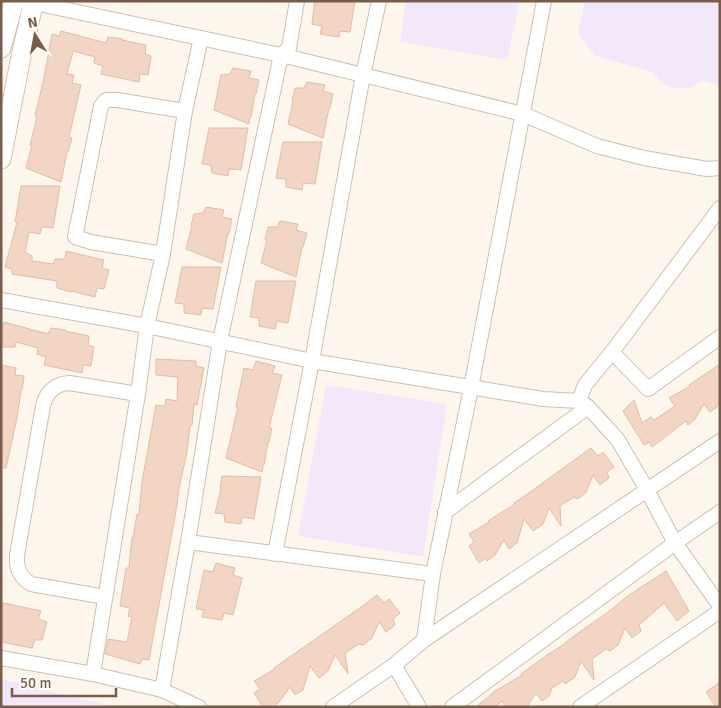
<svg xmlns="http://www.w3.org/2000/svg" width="721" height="708" font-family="Signika,sans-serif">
	<rect width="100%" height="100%" fill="#fdf6ec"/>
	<g fill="#f3e8fa">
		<path d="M406,1H520L507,60L400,42Z"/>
		<path d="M585,1H720V86L702,81L692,87L680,89L669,87L659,80L653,72L595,56L578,34Z"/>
		<path d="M326,385L447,404L423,557L298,536Z"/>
		<path d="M1,679L116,707H1Z"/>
	</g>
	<g fill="#f3d5c3" stroke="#e6bba3">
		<path d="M315,1H355L350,32L340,31L339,37L320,34L322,26L312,24Z"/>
		<path d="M61,31L106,43L108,37L123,39L122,40L146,45L145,54L151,56L148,75L140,74L139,82L101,74L103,66L94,63L95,57L73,51L67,74L74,75L72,83L81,85L69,137L72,138L68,152H67L61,182L26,168L32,145H30L37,117L35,116L44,78L52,34L59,36Z"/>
		<path d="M233,68L251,71L249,78L259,80L256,94H255L251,117H250L249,124L214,110L221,75L230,74Z"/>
		<path d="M307,82L325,85L323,91L333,94L330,108H329L323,138L288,124L293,101H292L295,88H304Z"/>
		<path d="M209,128H248L241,170L229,169L228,176L212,173L211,165L202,164Z"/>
		<path d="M283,142H322L315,184L303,183L302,190L286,187V179L276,178Z"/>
		<path d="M21,186H60L53,228L42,227L40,234L29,232L25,252L32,256V261L53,264L55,259H65L66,251L104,260L102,268L109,270L104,289L97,288L95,297L71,291V292L57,288V281L12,274V269L5,267L17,222H15Z"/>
		<path d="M206,207L224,210L222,217L232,219L229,233H228L222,263L186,249L192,226H191L194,214L203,213Z"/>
		<path d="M280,221L298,224L296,230L307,233L303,247H302L296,277L261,263L267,240H265L268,227H277Z"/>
		<path d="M182,267H221L213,309L202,308L201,315L184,313V304L175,303Z"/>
		<path d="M256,281H296L288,323L277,321L275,329L259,326V318L250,317Z"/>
		<path d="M4,322L48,334L51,328L66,330L65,331L89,336L88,345L94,347L91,366L83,365L82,373L44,365L46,357L37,354L38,348L16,342L15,347H1V329Z"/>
		<path d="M156,359L196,361V366L204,368L197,405L194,404L192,425H190L187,452L179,488L177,505L149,660L142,659L140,664L105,654L108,639L127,642L132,617L128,616L130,608L120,606L126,568H129L132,537L133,538L137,514H139L142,482L156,405L165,406L166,399L177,401L178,377L156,375Z"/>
		<path d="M256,361L275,366L272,373L282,375L269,428H272L269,442H268L264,465H263L262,472L226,458L238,407H236L244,368L253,370Z"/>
		<path d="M720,364V398L717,407L710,412L704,404L695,419L688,425L686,421L652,447L648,441V443L644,445L623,411L634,400L642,423L651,417L654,420L675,406L669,398L690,386L689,385Z"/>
		<path d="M1,365L16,368L15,375L24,376L22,390H21L17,418L6,468H1Z"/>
		<path d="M591,448L598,456L603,452L614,467L607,472L609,478L600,485L593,475L586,492L578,499L574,497L560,506L561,526L549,508L543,524L533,531L524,519L517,543L509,549L504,540L495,555L487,561L486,558L479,563L469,546L474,542L469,534L489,522L488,521L515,504L514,503L526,495Z"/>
		<path d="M222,476L261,477L254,519L242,517L241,524L225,522L224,514L215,513L221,489H220Z"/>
		<path d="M216,563L235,568L233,575L242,578L233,615L224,613L222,620L202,617L204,610L196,609L204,570L213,572Z"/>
		<path d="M666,571L689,611L677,621L664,603L639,625L641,631L632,638L625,628L618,645L610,651L606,649L592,659L594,680L581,661L575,677L565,684L563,681L552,688L549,696L542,701L536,693L527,707H506L502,701L495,707H476L495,691L522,675L521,674L547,655L566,643V642L578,633L607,613L629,595Z"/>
		<path d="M377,595L384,603L389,599L400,613L393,619L395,625L386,632L379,622L372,638L363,645L359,644L345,653L348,674L335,655L328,671L319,678L310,666L303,690L295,695L290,687L280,701L274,707H263L254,693L260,689L254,681L275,669L274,668L364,605Z"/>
		<path d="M3,603L41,611L38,619L47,622L42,640H35L32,648L1,642V614Z"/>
		<path d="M720,682V707H716L706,692Z"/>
	</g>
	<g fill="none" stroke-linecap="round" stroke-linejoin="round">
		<g stroke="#d1beb0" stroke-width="16">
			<g id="minor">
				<path d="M25,1L281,55L523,114L597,146L644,158L707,169L720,168"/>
				<path d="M163,254L91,242L75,237L101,106L106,100H117L185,111"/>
				<path d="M1,300L147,326L312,361L543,399L579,401L588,407L618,440L647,490L675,543L720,606"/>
				<path d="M612,352L648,389L720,337"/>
				<path d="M579,401L585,385L612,352L720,208"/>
				<path d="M445,512L588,407"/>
				<path d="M188,542L220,341L281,55L289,48L297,1"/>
				<path d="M275,554L312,361L363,75L379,1"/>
				<path d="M105,597L31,584C20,577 16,569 17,555L43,406C46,392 55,384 69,383L138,394"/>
				<path d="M424,640L433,574L471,388L544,1"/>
				<path d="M1,658L93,674L162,690L199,707"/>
				<path d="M394,665L419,707"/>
				<path d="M93,674L138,394L147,326L163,254L185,111L201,38"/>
				<path d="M162,690L188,542L433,574"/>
				<path d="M333,707L394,665L424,640L720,441"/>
				<path d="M452,707L675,543L720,512"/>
				<path d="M580,707L720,611"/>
			</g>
		</g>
		<g stroke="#d6c0b0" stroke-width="21">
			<g id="secondary">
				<path d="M1,48L14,1"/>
				<path d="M1,159L22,52L34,1"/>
			</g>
		</g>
		<use href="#minor" stroke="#fff" stroke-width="14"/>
		<use href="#secondary" stroke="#fff" stroke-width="19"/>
	</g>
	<rect width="721" height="708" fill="none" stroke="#7a5c4d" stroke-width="5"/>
	<g transform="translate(35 35) rotate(349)" stroke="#fffaf3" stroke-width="4" paint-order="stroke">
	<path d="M0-4L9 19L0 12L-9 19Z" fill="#7a5c4d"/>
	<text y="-8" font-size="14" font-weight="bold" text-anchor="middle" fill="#7a5c4d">N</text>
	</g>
	<path d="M12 688v8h104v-8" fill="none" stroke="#7a5c4d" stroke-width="2.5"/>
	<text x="20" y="688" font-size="15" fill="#7a5c4d" stroke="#fffaf3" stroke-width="4" paint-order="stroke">50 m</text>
</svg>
